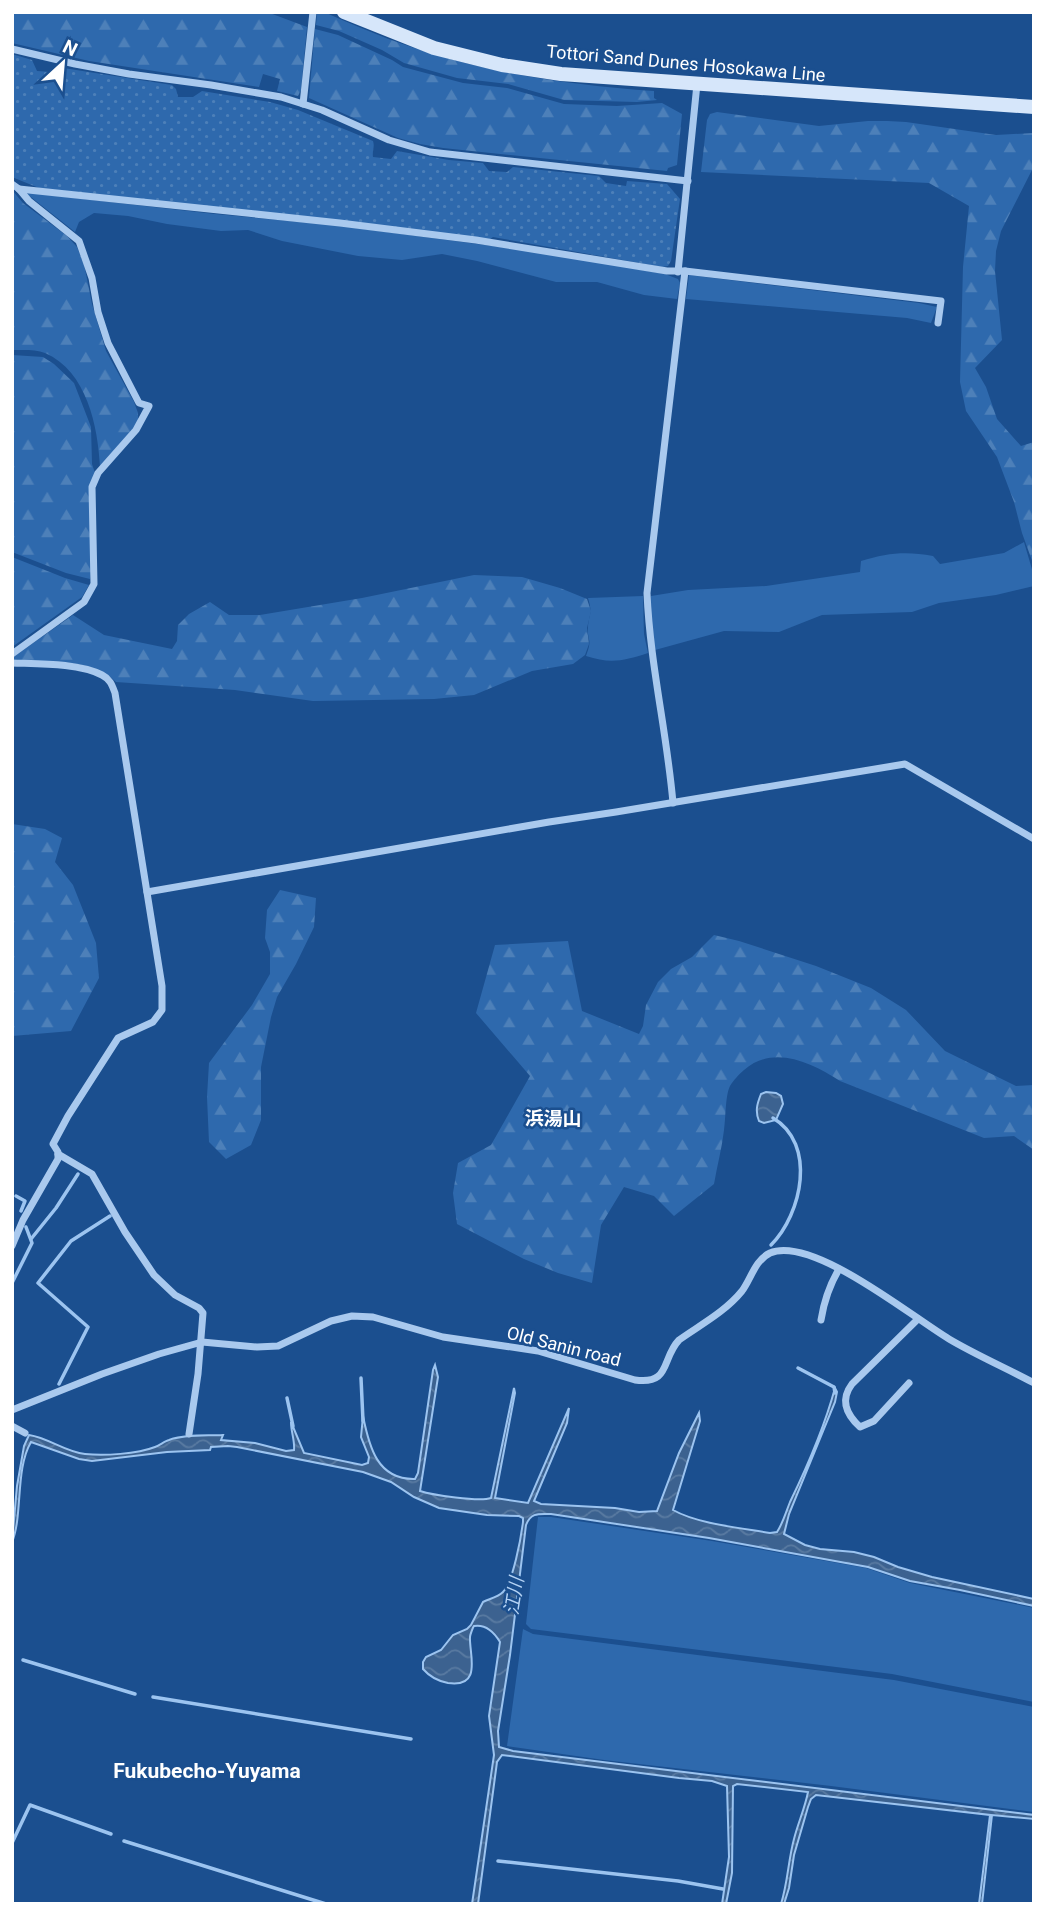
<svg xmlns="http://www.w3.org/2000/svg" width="1046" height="1916" font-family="Roboto,'Noto Sans JP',sans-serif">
	<defs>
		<pattern id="forest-firs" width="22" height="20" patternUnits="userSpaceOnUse" patternTransform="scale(1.75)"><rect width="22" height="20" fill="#2e69ad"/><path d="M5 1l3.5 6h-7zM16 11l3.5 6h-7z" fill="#4d80b9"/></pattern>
		<pattern id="park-dots" width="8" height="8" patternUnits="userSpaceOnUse" patternTransform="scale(1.75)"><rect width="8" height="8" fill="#2e69ad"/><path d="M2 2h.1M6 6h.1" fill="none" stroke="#4d80b9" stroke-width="1.8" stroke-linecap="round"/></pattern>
		<pattern id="water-waves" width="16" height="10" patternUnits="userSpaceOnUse" patternTransform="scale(1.75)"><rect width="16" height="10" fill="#3c6290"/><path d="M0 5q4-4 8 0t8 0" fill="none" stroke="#597aa1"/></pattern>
	</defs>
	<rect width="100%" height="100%" fill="#1b4f8f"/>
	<g fill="#2e69ad">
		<path d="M31,193L215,214L333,225L530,251L665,274L678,279L680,283L677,299L644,295L597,282H556L477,261L442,254L402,260L358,256L282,241L248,230L221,231L167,224L128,216L94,213L79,222L75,232L27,194Z"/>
		<path d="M689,275L919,303L937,307L931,323L907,318L686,299Z"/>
		<path d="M1024,542L1034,576V586L996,595L939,603L912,612L822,615L779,632L724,631L655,650L650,618L651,596L688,590L766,586L860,572L861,561C887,553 906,551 933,556L940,564L1004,553Z"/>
		<path d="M643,596L644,634L648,653C624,661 610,664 586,656C593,638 587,642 588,627C589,613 593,615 588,598Z"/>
		<path d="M538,1517H551L712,1541L866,1568L910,1583L1034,1608V1702L892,1674L531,1629L526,1624Z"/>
		<path d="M523,1629L533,1634L894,1680L1034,1707V1812L831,1786L604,1760L507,1746Z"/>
	</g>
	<g fill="url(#forest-firs)">
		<path d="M12,12H267L307,27L301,90L298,96L277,91L280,79L263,74L259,87L89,61L12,43Z"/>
		<path d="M320,12H324C366,31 409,48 454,60C519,78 587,86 654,91V98L657,100L637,102L564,100L508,84L457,78L404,63L382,50L339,31L316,25L317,14Z"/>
		<path d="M315,29L338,35L392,60L403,67L463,83L507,88L564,104L617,106L662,103L682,114L677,165L668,168L667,171L443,148L420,144L398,138L309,98Z"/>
		<path d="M717,112L819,126L868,121H887L906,122L996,135L1034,133V166L1001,231L996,251L995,271L1002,340L975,368L986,387L997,419L1021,446L1034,442V566L1022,533L1014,502L997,457L966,411L960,382L963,267L969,206L929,183L701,172L707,120L710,114Z"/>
		<path d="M12,190L23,203L67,236L77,247L84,264L92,304L106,351L134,402L138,413V423L100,467C98,427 87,371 45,353C36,349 22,350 12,350Z"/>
		<path d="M12,355L43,357L54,364L74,383L91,427L92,464L95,473L90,486L91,571L90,579L66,573L12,552Z"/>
		<path d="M12,557L65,578L89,585L82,597L12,647Z"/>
		<path d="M474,575L522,577L560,588L587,599L591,611L587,628L589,644L585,655L573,664L532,671L474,695L434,699L313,701L235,690L116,682C94,658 43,661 12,661V658L73,615L104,635L172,649L177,641L178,625L189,614L210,602L229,615H260L362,598Z"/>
		<path d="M12,824L45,829L62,838L55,862L73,885L96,943L99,978L71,1031L12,1036Z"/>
		<path d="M280,890L316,898L314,927L296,964L277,997L271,1017L261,1067V1120L251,1145L226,1159L209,1142L207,1097L209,1063L252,1005L270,974V952L265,938L267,910Z"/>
		<path d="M714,935L739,941L816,966L871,988L906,1010L945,1051L1016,1086L1034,1085V1150L1014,1136L984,1138L840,1081C812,1063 774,1044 744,1070C739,1074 733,1081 730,1086C725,1096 726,1118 724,1130C722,1148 717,1166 714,1184L674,1216L654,1196L624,1187L601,1225L592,1283L558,1273L524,1259L457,1224L453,1193L458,1163L491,1145L530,1076L476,1013L495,945L568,941L582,1011L639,1034L643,1026L646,1005L658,982L671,969L692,957Z"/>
	</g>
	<path fill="url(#park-dots)" d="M12,54L32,60L37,71L52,72L57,67L172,85L176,89L178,97H193L202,91L270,102L298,110L373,141C375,147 372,151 373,157L391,159L397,151L449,160L483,163L489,171L507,172L513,167L599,176L606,183L626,186L627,181L667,184L680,199L671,261L668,266L662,267L493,237L490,239L39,188L12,177Z"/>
	<g fill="url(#water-waves)" stroke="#9cc4f0" stroke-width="2">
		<path d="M766,1092L776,1093L781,1096L783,1104L776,1120L764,1123L759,1121C755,1111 757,1104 761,1094Z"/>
		<path d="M435,1365L438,1377L420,1491C432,1495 479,1502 491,1498L514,1388L515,1393L495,1498L528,1503L569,1408L567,1423L534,1501L541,1504L615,1508L639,1512L657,1511L679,1453L699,1413L700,1421L673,1510C698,1524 741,1528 770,1533L777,1532C783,1523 786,1512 790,1502C807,1467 825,1425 835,1388L837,1392L835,1402L789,1514L784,1534L805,1545L820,1549L854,1552L874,1557L898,1567L932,1577L1034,1599V1606L960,1590L910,1581L868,1567L709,1538L551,1514C539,1514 531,1512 526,1525L510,1655L498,1731L499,1747L513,1751L1034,1815V1819L992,1815L982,1904H979L990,1815L816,1795L811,1799L808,1807L794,1855L789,1888L784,1904H781C788,1882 788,1861 794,1839C798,1823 805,1808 808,1792L737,1784L733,1786L732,1873L726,1904H722L729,1857L727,1786L712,1781L679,1778L502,1755L497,1762L478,1904H472L494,1755L489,1716L500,1642C494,1632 486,1624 474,1626C473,1627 470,1635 470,1637C469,1654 483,1688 448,1683C437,1681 430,1677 423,1669V1662L426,1657L441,1650L453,1635L467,1629L471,1625L483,1602C489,1599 498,1597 503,1592C513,1582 521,1538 523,1522V1518L519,1516L487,1515L439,1508L414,1497L391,1482L363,1472L237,1447L228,1446L211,1447L210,1450L167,1452L92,1461L79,1459L31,1442C15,1469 23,1516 12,1542L17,1486L24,1446L29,1435C49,1438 65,1452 85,1454C104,1456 137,1454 155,1447C160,1445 165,1441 169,1440C186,1434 206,1436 223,1435L221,1440L255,1443L286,1451L294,1450C295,1441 291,1432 291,1422L304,1453L362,1465L368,1463L369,1457L361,1437L363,1416C369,1446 377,1480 415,1479L418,1473L433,1370Z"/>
	</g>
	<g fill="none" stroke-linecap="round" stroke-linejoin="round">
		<g stroke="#9cc4f0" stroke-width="3.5">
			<path d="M16,1196L25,1201L21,1211"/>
			<path d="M31,1239L56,1208L78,1174"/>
			<path d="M771,1245C802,1214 817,1144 773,1118"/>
			<path d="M12,1283L32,1243L26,1227"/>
			<path d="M798,1368L834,1387L835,1393"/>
			<path d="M361,1378L363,1421"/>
			<path d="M59,1384L88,1327L38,1283L71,1241L110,1216"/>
			<path d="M287,1398L293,1426"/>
			<path d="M23,1660L135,1694"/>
			<path d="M153,1697L411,1739"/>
			<path d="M124,1841L326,1904"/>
			<path d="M12,1843L30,1805L111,1834"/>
			<path d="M498,1861L678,1881L723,1889"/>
		</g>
		<g stroke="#a9c9ee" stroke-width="7">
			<path d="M12,49L75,64L129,74L211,85L281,97L322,110L389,140L430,152L688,181"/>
			<path d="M303,104L313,12"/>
			<path d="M12,184L19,189L29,201L79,241L92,278L98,312L108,343L139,403L149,406L136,430L98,473L92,487L94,584L84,602L12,654"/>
			<path d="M19,189L340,223L476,240L667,271H685L941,301L938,323"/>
			<path d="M678,272L697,84"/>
			<path d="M12,663C39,664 78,663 102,675C110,679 112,685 115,693L162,986V1010L153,1022L118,1038L68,1116L53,1144L58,1152V1159L23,1220L12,1246"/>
			<path d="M673,803C667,733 650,664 647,593L685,271"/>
			<path d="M147,892L549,822L616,812L905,764L1034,839"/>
			<path d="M58,1154L92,1174L125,1232L154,1275L175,1295L199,1308L203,1313L198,1374L189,1434"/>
			<path d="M821,1320C824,1301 829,1286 839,1269"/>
			<path d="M909,1383L874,1421L860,1427C846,1414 840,1400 852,1384L918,1319"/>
			<path d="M12,1410L102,1374L159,1354L202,1342L257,1347L278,1346L331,1321L352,1316L373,1317L443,1337L538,1351L635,1380C671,1385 661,1359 679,1340C700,1325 725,1312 742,1291C751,1279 755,1260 770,1253C812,1235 912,1317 949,1339C976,1355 1006,1368 1034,1383"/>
			<path d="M12,1426L25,1433"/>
		</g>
		<path stroke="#d6e6fa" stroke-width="14" d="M344,12L434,48L502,65L561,74L1034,107"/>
	</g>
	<g text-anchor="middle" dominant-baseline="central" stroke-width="5" stroke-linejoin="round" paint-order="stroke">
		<g font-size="18" fill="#fff" stroke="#1b4f8f">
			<text transform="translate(686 63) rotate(5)">Tottori Sand Dunes Hosokawa Line</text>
			<text transform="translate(564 1346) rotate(14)">Old Sanin road</text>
		</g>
		<g font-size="19" font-weight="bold" fill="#fff" stroke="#1b4f8f">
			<text x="553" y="1118">浜湯山</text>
		</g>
		<g font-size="19" font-style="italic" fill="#b5d3f5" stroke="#1b4f8f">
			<text transform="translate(514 1596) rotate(-81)">江川</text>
		</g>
		<g font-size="21" font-weight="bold" fill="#fff" stroke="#1b4f8f">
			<text x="207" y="1771">Fukubecho-Yuyama</text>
		</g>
	</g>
	<rect width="1046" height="1916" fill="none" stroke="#ffffff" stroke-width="28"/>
	<g transform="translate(63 63) rotate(26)" stroke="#1b4f8f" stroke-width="5" paint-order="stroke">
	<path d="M0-5L12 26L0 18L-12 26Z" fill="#ffffff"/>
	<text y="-10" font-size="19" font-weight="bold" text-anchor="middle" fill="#ffffff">N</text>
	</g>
</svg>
